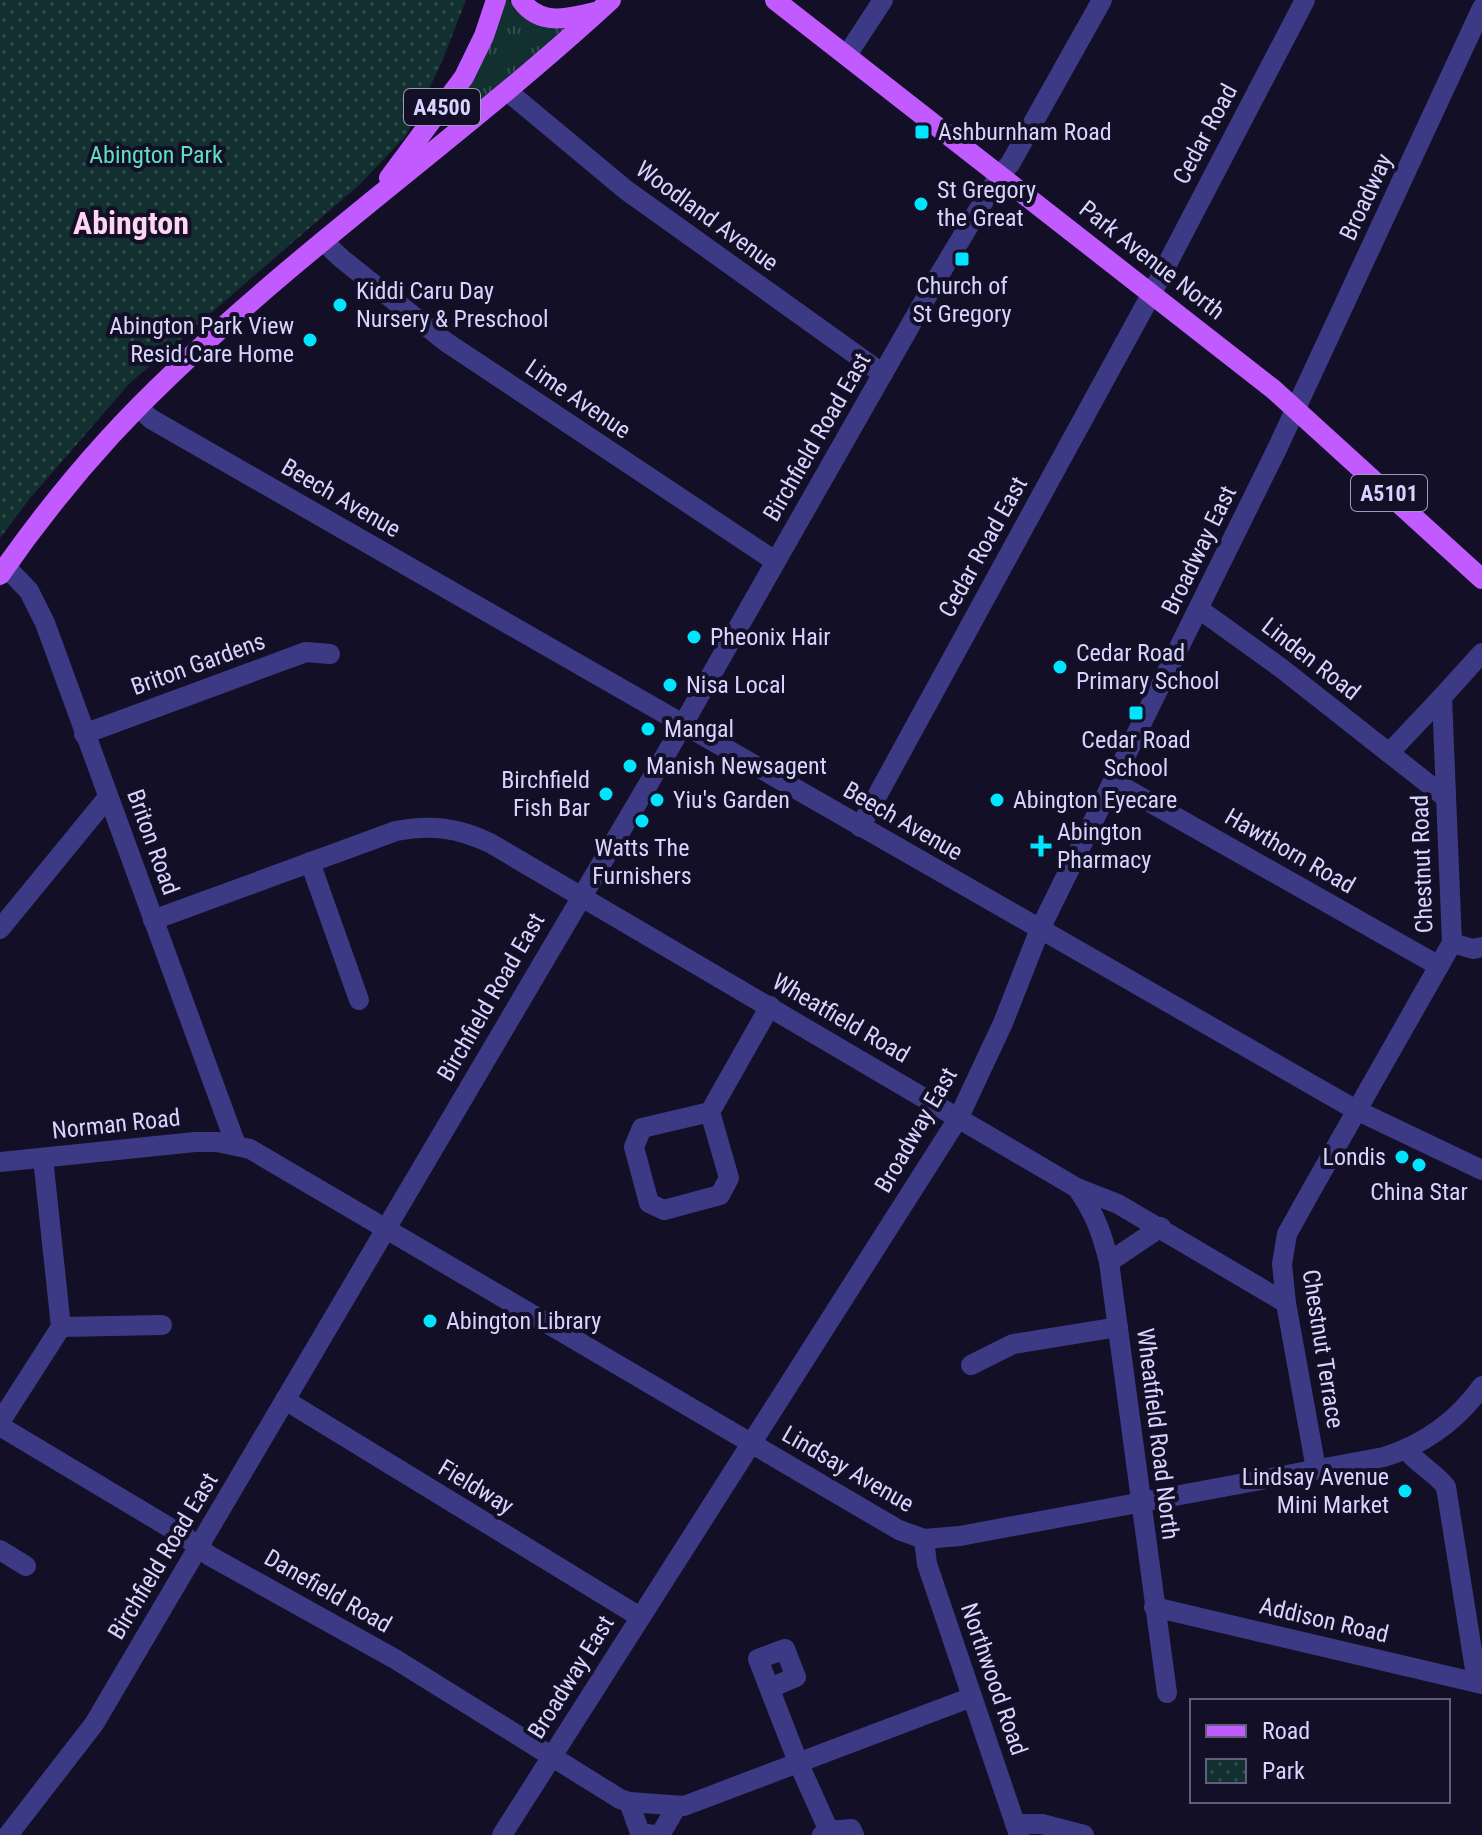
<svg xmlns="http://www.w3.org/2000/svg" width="1482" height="1835" font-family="'Roboto Condensed',sans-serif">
	<defs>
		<pattern id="grass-tufts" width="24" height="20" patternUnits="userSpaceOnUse" patternTransform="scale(2)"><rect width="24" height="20" fill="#12302f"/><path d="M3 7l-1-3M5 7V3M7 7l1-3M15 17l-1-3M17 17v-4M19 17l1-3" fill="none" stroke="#344d4e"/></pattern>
		<pattern id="park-dots" width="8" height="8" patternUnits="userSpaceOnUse" patternTransform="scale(2)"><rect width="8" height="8" fill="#12302f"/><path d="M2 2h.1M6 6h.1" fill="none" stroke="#344d4e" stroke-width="1.8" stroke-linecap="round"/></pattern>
	</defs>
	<rect width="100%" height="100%" fill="#130f26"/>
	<path fill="url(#grass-tufts)" d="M503,0H509C522,23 541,29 566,27L455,122L447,114Z"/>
	<path fill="url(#park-dots)" d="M0,0H466L441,64L406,136L358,186L130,383L31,497L0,538Z"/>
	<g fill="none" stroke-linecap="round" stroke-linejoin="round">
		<g stroke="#3d3a85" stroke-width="20">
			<path d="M847,55L883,0"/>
			<path d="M507,91L626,190L883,374"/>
			<path d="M323,241L342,259L446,342L775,561"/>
			<path d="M139,408L151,419L1356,1110L1482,1170"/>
			<path d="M6,567L29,591L45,623L236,1145"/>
			<path d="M1199,609L1281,668L1445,797"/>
			<path d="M84,734L306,652L330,654"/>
			<path d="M1389,753L1442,697"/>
			<path d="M1114,782L1439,966"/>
			<path d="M860,827L1152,293L1305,0"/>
			<path d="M310,862L359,1000"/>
			<path d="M153,920L396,831C430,824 459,828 490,843L1077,1188L1118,1204L1286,1303"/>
			<path d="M0,929L108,797"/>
			<path d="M1452,943L1473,949L1482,947"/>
			<path d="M710,1112L642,1128L634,1147L649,1203L664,1210L720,1195L729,1178L710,1112L770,1006"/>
			<path d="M0,1162L195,1142H217L250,1149L899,1530L924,1539L960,1536L1384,1457C1425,1444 1457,1421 1482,1386"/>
			<path d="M1077,1188C1094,1212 1102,1233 1109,1262L1167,1693"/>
			<path d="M1109,1262L1161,1227"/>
			<path d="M61,1327L162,1325"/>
			<path d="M971,1365L1013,1344L1118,1327"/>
			<path d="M285,1400L640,1617"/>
			<path d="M0,1422L61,1327L43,1158"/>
			<path d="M0,1426L187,1538L210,1556L395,1659L620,1799L629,1802L684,1806L972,1697"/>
			<path d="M1407,1450C1418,1465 1435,1472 1446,1487L1477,1682"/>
			<path d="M1316,1469L1286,1303L1282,1264L1287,1234L1307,1198L1452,943L1442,697L1482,653"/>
			<path d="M924,1539L927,1564L1019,1835"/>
			<path d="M0,1550L26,1566"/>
			<path d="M1154,1607L1482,1684"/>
			<path d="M770,1688L796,1677L785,1649L758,1659L798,1762L829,1831"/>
			<path d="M629,1802L640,1833L654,1835"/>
			<path d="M1015,1824H1042L1084,1835"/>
			<path d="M8,1835L94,1724L669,749L935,282L1000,174L1010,164L1102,0"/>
			<path d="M502,1835L959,1117L1003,1023L1040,929L1277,449L1482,8"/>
			<path d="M660,1835L677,1806"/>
			<path d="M822,1835L829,1831L851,1829L854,1835"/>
		</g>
		<g stroke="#c25bff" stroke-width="20">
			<path d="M521,0C539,26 568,19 595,12"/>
			<path d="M775,0L1273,389L1482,579"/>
			<path d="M389,178L464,77L484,36L496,0"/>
			<path d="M0,575C50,503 109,433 173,373C312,240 470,130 611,0"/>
		</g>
	</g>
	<g fill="#00e5ff" stroke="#130f26" stroke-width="3">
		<rect x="914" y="124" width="16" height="16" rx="4"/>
		<circle cx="921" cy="204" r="8"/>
		<rect x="954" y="251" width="16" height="16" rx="4"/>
		<circle cx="340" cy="305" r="8"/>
		<circle cx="310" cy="340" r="8"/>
		<circle cx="694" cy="637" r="8"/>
		<circle cx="1060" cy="667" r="8"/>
		<circle cx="670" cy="685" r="8"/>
		<rect x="1128" y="705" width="16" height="16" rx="4"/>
		<circle cx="648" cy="729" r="8"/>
		<circle cx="630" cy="766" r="8"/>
		<circle cx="606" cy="794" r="8"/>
		<circle cx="657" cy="800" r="8"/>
		<circle cx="997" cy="800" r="8"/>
		<circle cx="642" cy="821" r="8"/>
		<path d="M1037 834h8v8h8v8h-8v8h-8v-8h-8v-8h8z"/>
		<circle cx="1402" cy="1157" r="8"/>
		<circle cx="1419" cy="1165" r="8"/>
		<circle cx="430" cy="1321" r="8"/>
		<circle cx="1405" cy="1491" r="8"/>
	</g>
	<g text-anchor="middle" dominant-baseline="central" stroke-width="8" stroke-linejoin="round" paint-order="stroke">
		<g fill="#130f26" stroke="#9e99be" stroke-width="2">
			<rect x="404" y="89" width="76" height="36" rx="6"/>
			<rect x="1351" y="475" width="76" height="36" rx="6"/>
		</g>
		<g font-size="22" font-weight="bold" fill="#d9d4ff">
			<text x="442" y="107">A4500</text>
			<text x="1389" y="493">A5101</text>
		</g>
		<g font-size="24" fill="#d9d4ff" stroke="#130f26" text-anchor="start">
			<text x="938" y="132">Ashburnham Road</text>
			<text x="937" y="190">St Gregory<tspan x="937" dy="28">the Great</tspan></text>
			<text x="962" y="286" text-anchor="middle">Church of<tspan x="962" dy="28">St Gregory</tspan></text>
			<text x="356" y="291">Kiddi Caru Day<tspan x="356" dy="28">Nursery &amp; Preschool</tspan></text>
			<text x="294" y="326" text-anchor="end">Abington Park View<tspan x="294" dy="28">Resid.Care Home</tspan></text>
			<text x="710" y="637">Pheonix Hair</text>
			<text x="1076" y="653">Cedar Road<tspan x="1076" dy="28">Primary School</tspan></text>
			<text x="686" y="685">Nisa Local</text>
			<text x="664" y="729">Mangal</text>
			<text x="1136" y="740" text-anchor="middle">Cedar Road<tspan x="1136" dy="28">School</tspan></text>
			<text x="646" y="766">Manish Newsagent</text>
			<text x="590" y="780" text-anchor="end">Birchfield<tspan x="590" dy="28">Fish Bar</tspan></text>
			<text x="673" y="800">Yiu's Garden</text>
			<text x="1013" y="800">Abington Eyecare</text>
			<text x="1057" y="832">Abington<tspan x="1057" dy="28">Pharmacy</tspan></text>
			<text x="642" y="848" text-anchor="middle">Watts The<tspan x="642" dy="28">Furnishers</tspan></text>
			<text x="1386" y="1157" text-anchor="end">Londis</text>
			<text x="1419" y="1192" text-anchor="middle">China Star</text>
			<text x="446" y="1321">Abington Library</text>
			<text x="1389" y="1477" text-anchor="end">Lindsay Avenue<tspan x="1389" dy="28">Mini Market</tspan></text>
		</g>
		<g font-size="24" fill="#d9d4ff" stroke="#130f26">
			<text transform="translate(1205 134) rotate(-62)">Cedar Road</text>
			<text transform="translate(1366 197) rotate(-65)">Broadway</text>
			<text transform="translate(707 216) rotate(36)">Woodland Avenue</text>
			<text transform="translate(1152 260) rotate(38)">Park Avenue North</text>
			<text transform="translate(578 399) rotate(34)">Lime Avenue</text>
			<text transform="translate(817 437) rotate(-60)">Birchfield Road East</text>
			<text transform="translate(341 498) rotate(30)">Beech Avenue</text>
			<text transform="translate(983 547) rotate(-61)">Cedar Road East</text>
			<text transform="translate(1199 550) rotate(-64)">Broadway East</text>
			<text transform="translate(1311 659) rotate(38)">Linden Road</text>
			<text transform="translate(198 664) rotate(-20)">Briton Gardens</text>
			<text transform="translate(903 821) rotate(30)">Beech Avenue</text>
			<text transform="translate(153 842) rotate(70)">Briton Road</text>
			<text transform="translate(1290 851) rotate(30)">Hawthorn Road</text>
			<text transform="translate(1422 864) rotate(-92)">Chestnut Road</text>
			<text transform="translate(491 997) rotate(-60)">Birchfield Road East</text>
			<text transform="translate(841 1018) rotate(30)">Wheatfield Road</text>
			<text transform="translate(116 1124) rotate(-6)">Norman Road</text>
			<text transform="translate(916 1130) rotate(-60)">Broadway East</text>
			<text transform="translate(1323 1349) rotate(81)">Chestnut Terrace</text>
			<text transform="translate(1158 1434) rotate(83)">Wheatfield Road North</text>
			<text transform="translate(848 1469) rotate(30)">Lindsay Avenue</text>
			<text transform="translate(476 1487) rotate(31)">Fieldway</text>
			<text transform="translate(163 1556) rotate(-59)">Birchfield Road East</text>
			<text transform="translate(328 1591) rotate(30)">Danefield Road</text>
			<text transform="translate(1324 1620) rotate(13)">Addison Road</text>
			<text transform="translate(571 1677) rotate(-58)">Broadway East</text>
			<text transform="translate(994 1679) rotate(71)">Northwood Road</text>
		</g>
		<g font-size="24" fill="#5fe0c0" stroke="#130f26">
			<text x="156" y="155">Abington Park</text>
		</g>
		<g font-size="32" font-weight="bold" fill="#ffd6f0" stroke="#130f26">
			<text x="131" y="223">Abington</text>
		</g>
	</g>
	<rect x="1190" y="1699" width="260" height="104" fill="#130f26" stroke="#625e7d" stroke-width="2"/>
	<rect x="1206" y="1725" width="40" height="12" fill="#c25bff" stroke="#625e7d" stroke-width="2"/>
	<text x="1262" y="1739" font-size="24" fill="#d9d4ff">Road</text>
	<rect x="1206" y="1759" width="40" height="24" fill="url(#park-dots)" stroke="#625e7d" stroke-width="2"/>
	<text x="1262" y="1779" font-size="24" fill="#d9d4ff">Park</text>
</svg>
